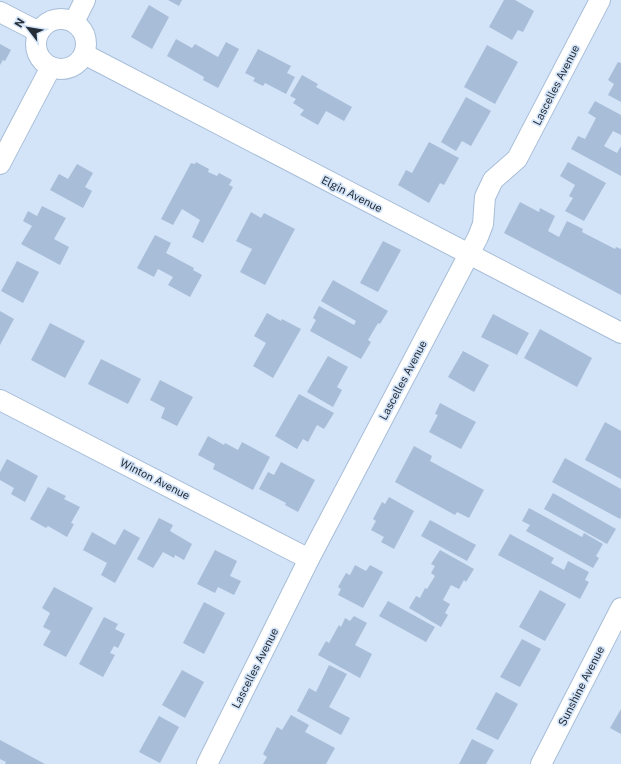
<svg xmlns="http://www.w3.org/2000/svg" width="621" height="764" font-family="'Public Sans',sans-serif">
	<rect width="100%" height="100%" fill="#d3e4f9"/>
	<g fill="#a8bdd7">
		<path d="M168,0H182L179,6Z"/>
		<path d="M504,0H515L534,11L523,32L518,30L512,40L489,27Z"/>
		<path d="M149,5L169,17L152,49L131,37Z"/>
		<path d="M176,39L192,48L195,44L218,57L226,42L239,49L218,88L203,80L204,77L167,56Z"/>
		<path d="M0,44L11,50L5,61L3,60L0,65Z"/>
		<path d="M487,45L518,62L495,104L464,87Z"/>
		<path d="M258,49L291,66L287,73L295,77L286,94L265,83L263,86L253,81L255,78L245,73Z"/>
		<path d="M618,62L621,63V102L608,95L614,84L608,80Z"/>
		<path d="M302,75L318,84L316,87L352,107L344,121L326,111L318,125L300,115L304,110L293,103L296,99L290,96Z"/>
		<path d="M466,97L491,111L471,146L462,141L456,151L441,142Z"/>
		<path d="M595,101L621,115V135L613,131L604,146L617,153L621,146V176L571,149L578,136L585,139L596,118L588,113Z"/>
		<path d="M429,142L459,158L444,185L440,183L429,203L398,185L406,170L412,173Z"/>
		<path d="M196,162L209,169L208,172L217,176L219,173L232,180L229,185L233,187L203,243L192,237L200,220L182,209L173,225L161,219L191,163L195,164Z"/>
		<path d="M568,162L606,183L584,221L565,211L573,198L569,196L575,185L560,176Z"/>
		<path d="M77,164L93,173L85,187L92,191L83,208L50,190L59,174L68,179Z"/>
		<path d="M520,202L539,212L540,208L555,216L548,231L559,237L567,221L583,229L582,232L615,249L616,247L621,249V295L504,233Z"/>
		<path d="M42,206L66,218L54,239L69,247L60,265L21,244L32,226L23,221L28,211L37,216Z"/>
		<path d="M251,212L261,218L264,213L295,229L265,285L240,272L252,249L236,241Z"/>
		<path d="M155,235L171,243L166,253L194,268L193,270L202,275L190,297L168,285L173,277L158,269L154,277L137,268Z"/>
		<path d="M383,241L401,250L378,292L360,283Z"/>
		<path d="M17,261L39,272L23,303L1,291Z"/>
		<path d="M333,280L388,311L380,324L378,323L368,340L371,342L361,359L310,331L316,320L313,318L319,306L354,325L356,321L321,301Z"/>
		<path d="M0,311L14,319L0,345Z"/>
		<path d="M267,313L281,321L282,319L301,329L273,378L253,366L266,343L254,336Z"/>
		<path d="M493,314L529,333L517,355L481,337Z"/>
		<path d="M50,323L85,341L65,378L31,360Z"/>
		<path d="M540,329L592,358L577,387L524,358Z"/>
		<path d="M463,351L489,365L474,392L448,377Z"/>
		<path d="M328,356L348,367L337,387L342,390L333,407L307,392Z"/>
		<path d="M101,359L141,379L128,404L88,384Z"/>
		<path d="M160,380L193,397L177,426L161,418L165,408L150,400Z"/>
		<path d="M299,394L334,413L324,429L317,425L308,442L303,439L297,449L275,436Z"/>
		<path d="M440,403L476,422L461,449L429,432L438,415L435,414Z"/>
		<path d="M605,422L621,431V479L585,460Z"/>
		<path d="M208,436L224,445L225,443L238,450L242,442L270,457L253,490L213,469L215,464L198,455Z"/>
		<path d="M414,446L432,456L430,461L484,490L469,518L457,512L455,515L395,482Z"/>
		<path d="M565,458L621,489V517L620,519L552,482Z"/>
		<path d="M7,459L38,476L25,502L11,494L14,488L0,480V472Z"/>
		<path d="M281,462L315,480L298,512L285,505L286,503L259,489L268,472L274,475Z"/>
		<path d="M48,487L66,496L64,499L80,507L71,523L74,524L67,537L48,526L46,528L30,519Z"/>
		<path d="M553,493L616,529L607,544L544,509Z"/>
		<path d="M389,497L414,511L394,549L381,542L384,537L371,530L376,521L373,519L382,502L385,504Z"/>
		<path d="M529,508L582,537L584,533L603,544L596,556L599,558L593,568L526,531L530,525L522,521Z"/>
		<path d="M159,518L173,525L170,531L192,544L184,560L175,555L174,558L163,552L153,568L137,559Z"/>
		<path d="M430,520L476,545L467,561L421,536Z"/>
		<path d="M124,529L140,538L115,583L101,575L107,563L83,550L92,532L115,545Z"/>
		<path d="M510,534L554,558L551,563L564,570L568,561L589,572L585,580L589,582L580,599L498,555Z"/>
		<path d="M215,550L237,561L230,576L241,581L234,595L218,587L215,593L197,584Z"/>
		<path d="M440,550L474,569L466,582L464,580L459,589L451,585L443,600L450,604L445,613L448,615L441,627L409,608L416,596L420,598L425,588L427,589L435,576L431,573L435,566L431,564Z"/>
		<path d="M355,565L366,571L370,565L383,572L363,608L338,595L341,589L338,587L346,573L350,575Z"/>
		<path d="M54,587L93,608L66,657L43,645L51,631L43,627L50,613L42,608Z"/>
		<path d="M540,590L566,604L545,641L519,627Z"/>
		<path d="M388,601L435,627L426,642L379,616Z"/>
		<path d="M204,602L225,613L204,654L183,643Z"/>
		<path d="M354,616L367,623L355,645L372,654L360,678L318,655L326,641L329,643L339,625L341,627L345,618L350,621Z"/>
		<path d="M104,617L118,624L115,629L125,634L118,648L114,646L110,653L115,655L103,677L79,664Z"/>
		<path d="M522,639L541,649L520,687L500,677Z"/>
		<path d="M329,665L347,674L329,707L350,718L341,735L297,711L309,688L316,692Z"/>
		<path d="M182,670L204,682L185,718L162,705Z"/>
		<path d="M496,692L518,704L498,740L476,729Z"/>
		<path d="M621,709V734L610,728Z"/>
		<path d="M291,715L309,725L305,732L335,748L326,764H263L267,757L263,754L277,727L282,730Z"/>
		<path d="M159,716L179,727L160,763L139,752Z"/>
		<path d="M472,739L494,750L486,764H459Z"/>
		<path d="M0,740L45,764H5L6,762L0,759Z"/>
	</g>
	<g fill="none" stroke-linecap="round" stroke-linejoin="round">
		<g stroke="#a7bdd7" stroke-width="22">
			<g id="street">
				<path d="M0,12L39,32"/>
				<circle cx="61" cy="44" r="25"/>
				<path d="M74,22L85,0"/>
				<path d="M84,54L621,333"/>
				<path d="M0,164L51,67"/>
				<path d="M0,400L309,559"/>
				<path d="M207,764L309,559L478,237L483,224L485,197L493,180L517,159L600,0"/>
				<path d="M541,764L621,608"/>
			</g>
		</g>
		<use href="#street" stroke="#fff" stroke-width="20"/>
	</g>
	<g text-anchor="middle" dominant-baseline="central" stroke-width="3.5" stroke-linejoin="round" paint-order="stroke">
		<g font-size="11" fill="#252d37" stroke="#d3e4f9">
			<text transform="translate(556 85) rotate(-63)">Lascelles Avenue</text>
			<text transform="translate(352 194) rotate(27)">Elgin Avenue</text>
			<text transform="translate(403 380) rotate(-62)">Lascelles Avenue</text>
			<text transform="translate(155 479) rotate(27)">Winton Avenue</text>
			<text transform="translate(255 668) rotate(-63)">Lascelles Avenue</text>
			<text transform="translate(581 686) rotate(-63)">Sunshine Avenue</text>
		</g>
	</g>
	<g transform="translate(28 28) rotate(301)" stroke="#d3e4f9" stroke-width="3" paint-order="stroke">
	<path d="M0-3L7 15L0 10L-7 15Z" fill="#252d37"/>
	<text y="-6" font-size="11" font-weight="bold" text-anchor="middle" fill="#252d37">N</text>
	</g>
</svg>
